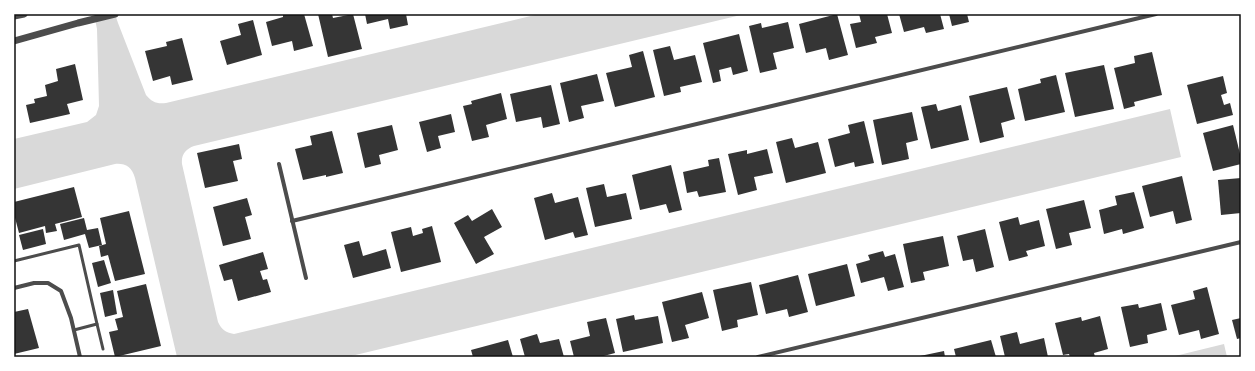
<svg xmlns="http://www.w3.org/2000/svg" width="1255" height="371" font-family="Overpass,sans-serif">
	<rect width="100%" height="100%" fill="#fff"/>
	<g fill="#d9d9d9">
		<path d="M94,14H115L118,23L146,95C152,102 156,104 166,103L539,14H745L194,146C186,149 181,154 182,164L218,322C222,330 225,332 234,334L1170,109L1181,157L347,357H177L135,178C132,167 125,163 115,164L14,189V139L87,122L96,115L99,106L97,29Z"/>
		<path d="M1224,344L1227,357H1171Z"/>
	</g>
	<g fill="#353535">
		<path d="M283,14H304L313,46L294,51L292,41L272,46L266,22L283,17Z"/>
		<path d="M318,14H332L333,18L353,14L362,49L328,57Z"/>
		<path d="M365,14H406L408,25L390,29L388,19L367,24Z"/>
		<path d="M837,14L848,55L829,60L826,48L806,53L799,24Z"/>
		<path d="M859,14H887L892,33L875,37L877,43L856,48L850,24L861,22Z"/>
		<path d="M899,14H940L944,29L926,33L924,27L904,32Z"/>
		<path d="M949,14H967L969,22L952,26Z"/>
		<path d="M253,20L262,55L227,65L220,41L241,35L238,24Z"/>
		<path d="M788,22L794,48L773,53L777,69L760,73L749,26L761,23L762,28Z"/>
		<path d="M739,34L748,71L733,75L731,67L719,70L721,81L713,83L703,43Z"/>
		<path d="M182,38L193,80L172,85L170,76L153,81L145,51L167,46L166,42Z"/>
		<path d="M670,46L674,60L695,55L702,82L680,87L681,92L664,96L653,50Z"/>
		<path d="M643,51L655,97L615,107L606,73L632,67L629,55Z"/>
		<path d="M1152,52L1162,95L1134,102L1135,106L1124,109L1114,68L1135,63L1134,56Z"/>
		<path d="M75,64L83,100L67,104L70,114L30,123L26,105L35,103L34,99L47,96L45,85L58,81L56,69Z"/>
		<path d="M1104,65L1114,109L1075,117L1065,73Z"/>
		<path d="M597,74L604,101L581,106L584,118L569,122L560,83Z"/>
		<path d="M1056,75L1065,112L1025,121L1018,89L1041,83L1040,79Z"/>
		<path d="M1223,76L1227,93L1221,95L1224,105L1230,103L1233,115L1197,124L1187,85Z"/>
		<path d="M551,85L560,124L543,128L541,117L516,122L510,94Z"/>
		<path d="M1007,87L1015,119L1001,123L1004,137L980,143L969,96Z"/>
		<path d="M501,93L507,119L486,125L489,137L472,141L463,106L472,104L471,101Z"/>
		<path d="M936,104L938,111L961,105L969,140L931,149L921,107Z"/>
		<path d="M912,112L918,140L906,143L909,159L882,165L873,120Z"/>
		<path d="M451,114L455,132L438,136L441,148L427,152L419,122Z"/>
		<path d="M864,121L874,163L855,167L854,162L835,167L828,139L850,133L848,125Z"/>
		<path d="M392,125L398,150L379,155L381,164L365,168L357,133Z"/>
		<path d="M1233,125L1241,158V164L1213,171L1203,133Z"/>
		<path d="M332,131L343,173L326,177V175L303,180L295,149L312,145L310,136Z"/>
		<path d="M792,138L795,148L818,142L826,173L786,183L776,142Z"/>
		<path d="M239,144L242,159L233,161L238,181L205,188L197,153Z"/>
		<path d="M767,149L773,173L754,177L757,190L738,195L728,154L747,150V154Z"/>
		<path d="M719,158L726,192L699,197L697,191L687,193L683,172L709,166L708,160Z"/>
		<path d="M671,165L682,210L669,213L666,204L640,210L632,175Z"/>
		<path d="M1182,176L1192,220L1176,224L1173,211L1150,217L1142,186Z"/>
		<path d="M1241,178V213L1221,215L1218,180Z"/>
		<path d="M604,184L607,197L626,193L632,219L595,227L586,188Z"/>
		<path d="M74,187L82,217L55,224L57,231L46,233L45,226L19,233L14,214V202Z"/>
		<path d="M1134,192L1144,228L1123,234L1122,229L1104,234L1099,210L1117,205L1115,196Z"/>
		<path d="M552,193L555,203L578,197L588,235L575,238L573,232L545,240L534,198Z"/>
		<path d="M247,198L252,215L245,217L251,239L223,246L213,207Z"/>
		<path d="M1084,200L1091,228L1069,233L1072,245L1056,249L1046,209Z"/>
		<path d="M492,209L502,227L484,237L494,254L476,264L454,223L468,215L472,221Z"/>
		<path d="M129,211L145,274L115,281L108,255L101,257L99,246L106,244L100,218Z"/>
		<path d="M1018,217L1020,225L1039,220L1045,246L1026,251L1028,256L1009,261L999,222Z"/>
		<path d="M84,218L87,230L98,228L102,245L89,248L85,234L64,240L60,224Z"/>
		<path d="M432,226L441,262L401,272L391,232L411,227L413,236L423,233L422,229Z"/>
		<path d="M43,229L46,244L23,250L19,235Z"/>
		<path d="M985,229L994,267L976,272L973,259L963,261L957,236Z"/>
		<path d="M943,236L949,266L923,272L925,280L911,283L903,244Z"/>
		<path d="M359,241L363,256L386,249L391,268L353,278L344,245Z"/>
		<path d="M883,251L885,257L895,254L904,287L888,291L884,277L861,283L856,264L870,260L868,255Z"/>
		<path d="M263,252L268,269L260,271L263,280L267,279L271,292L238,301L232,279L224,281L219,265Z"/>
		<path d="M104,260L111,283L98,287L92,263Z"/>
		<path d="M847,264L855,296L816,306L808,274Z"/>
		<path d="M798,275L808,312L789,317L787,309L766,314L759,285Z"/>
		<path d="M751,282L758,315L737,320L738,327L722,331L713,290Z"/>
		<path d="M146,284L161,346L115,357L109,332L118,330L115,319L123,317L117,291Z"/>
		<path d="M1207,287L1219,334L1201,339L1199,330L1179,335L1171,305L1195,299L1193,291Z"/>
		<path d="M113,290L117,314L105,317L100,293Z"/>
		<path d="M702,292L709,318L685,325L689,338L672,342L662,302Z"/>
		<path d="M1161,303L1167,330L1147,335L1148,343L1130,347L1121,307L1138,304L1139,308Z"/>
		<path d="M28,309L39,348L14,354V312Z"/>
		<path d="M634,315L635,320L658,316L663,343L623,352L616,319Z"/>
		<path d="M1100,316L1108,349L1094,353L1095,357H1070L1069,354L1063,355L1055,323L1081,317L1082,321Z"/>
		<path d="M606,318L615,353L600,357H574L570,341L590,336L587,322Z"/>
		<path d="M1241,318V338L1237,339L1232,320Z"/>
		<path d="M1017,332L1020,344L1044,338L1048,357H1005L1000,336Z"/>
		<path d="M537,334L540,343L559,339L564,357H525L520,339Z"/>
		<path d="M508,340L513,357H473L471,350Z"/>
		<path d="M991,340L996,357H956L954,349Z"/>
		<path d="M944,351L945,357H920V356Z"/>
	</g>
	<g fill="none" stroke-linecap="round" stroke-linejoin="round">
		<g stroke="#4c4c4c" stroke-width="3">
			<path d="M14,261L79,245L97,324L74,330"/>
			<path d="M97,324L103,349"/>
		</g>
		<g stroke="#4c4c4c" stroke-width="4">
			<path d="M279,164L306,278"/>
			<path d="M292,221L1156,14"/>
			<path d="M14,288L34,283H48L61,291L71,318L80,357"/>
			<path d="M758,357L1241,242"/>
		</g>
		<g stroke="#4c4c4c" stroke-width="7">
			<path d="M14,16L24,14"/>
			<path d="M14,41L78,23L115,14"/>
		</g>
	</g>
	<rect width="1255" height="371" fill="none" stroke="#ffffff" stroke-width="30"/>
	<rect x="15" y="15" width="1225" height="341" fill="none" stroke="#111" stroke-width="1.5"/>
</svg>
